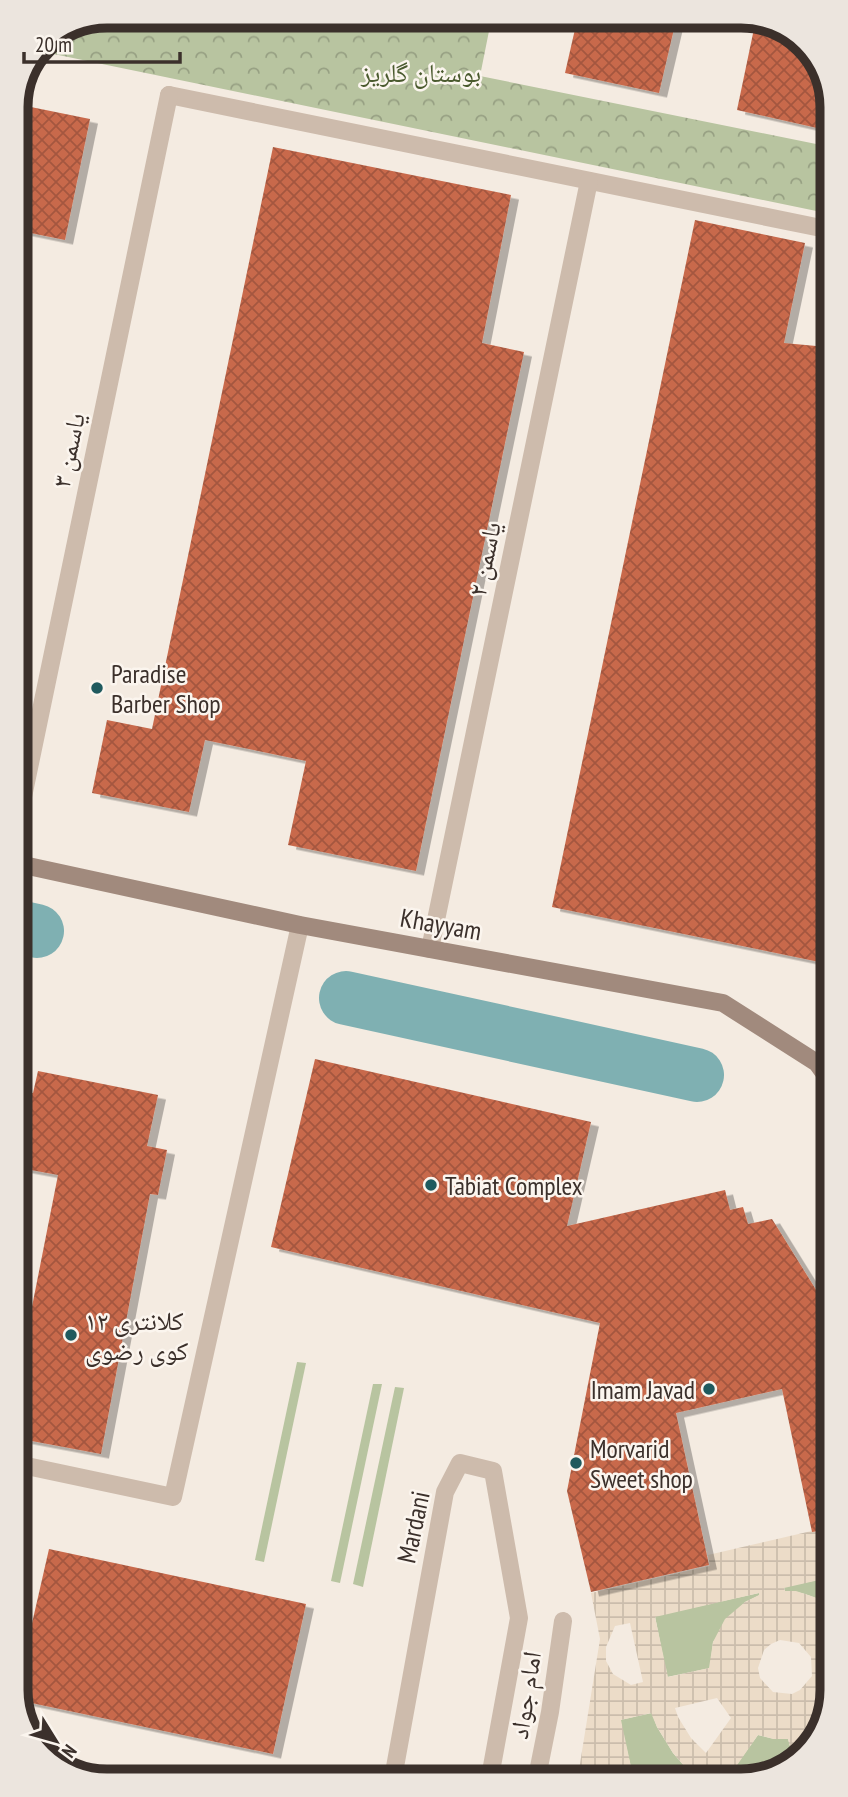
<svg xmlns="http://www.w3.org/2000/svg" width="848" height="1797" font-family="'PT Sans Narrow','Noto Naskh Arabic',sans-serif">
	<defs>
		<pattern id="park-crowns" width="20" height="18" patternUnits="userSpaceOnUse" patternTransform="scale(1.75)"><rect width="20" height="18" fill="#b8c4a0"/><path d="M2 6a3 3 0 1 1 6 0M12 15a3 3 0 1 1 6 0" fill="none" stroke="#97a083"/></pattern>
		<pattern id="plaza-grid" width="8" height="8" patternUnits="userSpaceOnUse" patternTransform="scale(1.75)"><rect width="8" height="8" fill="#ecdcc8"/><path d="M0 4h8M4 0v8" fill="none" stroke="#cbbdac"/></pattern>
		<pattern id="building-cross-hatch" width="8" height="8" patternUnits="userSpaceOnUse" patternTransform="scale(1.75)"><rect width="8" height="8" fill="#c8694b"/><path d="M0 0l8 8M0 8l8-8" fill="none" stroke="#a4573f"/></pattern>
		<filter id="shadow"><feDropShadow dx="8" dy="4.5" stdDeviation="0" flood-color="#0004"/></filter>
	</defs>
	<rect width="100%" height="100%" fill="#f4ebe1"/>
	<g fill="#b8c4a0">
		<path d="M297,1362L306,1363L264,1562L255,1560Z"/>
		<path d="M373,1384H382L340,1583L331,1581Z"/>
		<path d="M395,1387L404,1388L363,1587L353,1584Z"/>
		<path d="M832,1577V1608C818,1598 803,1591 785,1591L784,1587Z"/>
		<path d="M759,1593L760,1595L745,1602L713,1642L710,1668L667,1677L655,1616Z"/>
		<path d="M652,1713L657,1727L673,1753L692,1775L633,1776L620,1720Z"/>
		<path d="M758,1735L774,1739H788L794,1760L775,1774L741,1775L732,1771Z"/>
	</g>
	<g fill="url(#park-crowns)">
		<path d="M107,16H492L480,76L826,146V213L39,51L43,42Z"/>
		<path d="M45,1754L162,1780L101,1781L52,1763Z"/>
	</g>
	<path fill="url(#plaza-grid)" fill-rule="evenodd" d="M820,1529L823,1540L832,1538V1577L784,1588L785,1591H796L820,1599L832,1608V1690L817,1741L794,1760L788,1739H774L758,1735L733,1771L741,1775H692L673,1753L657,1727L651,1713L621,1720L633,1776H578L600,1639L591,1593L710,1566L708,1555ZM759,1593V1595L745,1602L725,1619L713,1642L709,1668L668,1677L655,1617ZM630,1623L643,1682L631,1685L613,1674L606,1661V1647L615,1626ZM780,1640L799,1643L811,1657L812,1676L800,1690L792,1694L773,1692L760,1678L758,1668L764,1650L771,1644ZM717,1698L731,1718L706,1753L691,1738L678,1717L675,1708Z"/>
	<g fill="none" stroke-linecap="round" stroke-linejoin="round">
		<g stroke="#7fb0b2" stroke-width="54">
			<path d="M19,927L37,931"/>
			<path d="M346,998L697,1075"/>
		</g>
	</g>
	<g fill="url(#building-cross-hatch)" filter="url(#shadow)">
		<path d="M578,16H677L659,93L565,73Z"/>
		<path d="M756,19L796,34L825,73L826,130L737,110Z"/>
		<path d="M16,104L90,119L65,240L16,230Z"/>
		<path d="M273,147L511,195L482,343L524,352L416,871L288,845L306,761L205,740L189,812L92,793L107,720L152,729Z"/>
		<path d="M695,220L805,243L784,343L827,347L829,964L552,907Z"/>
		<path d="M315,1059L591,1122L567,1226L725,1190L730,1210L743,1207L748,1224L772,1219L818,1293L831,1331L832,1529L812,1532L782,1389L676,1413L709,1565L591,1592L567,1491L600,1323L271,1247Z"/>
		<path d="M38,1071L158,1095L147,1146L167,1150L158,1195L150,1194L101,1454L21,1439V1320L29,1322L58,1175L20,1168V1091L33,1093Z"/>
		<path d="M49,1549L306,1604L273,1754L22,1701V1667Z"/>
	</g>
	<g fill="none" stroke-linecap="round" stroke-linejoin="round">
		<g stroke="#cdbbac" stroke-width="18">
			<path d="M169,95L826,229"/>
			<path d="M537,1777L550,1712L563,1621"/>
			<path d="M393,1778L445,1492L460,1463L493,1471L519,1618L490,1777"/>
		</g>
		<g stroke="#cdbbac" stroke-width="18">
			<path d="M19,816L169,95"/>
			<path d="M430,949L589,181"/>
			<path d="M22,1465L173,1497L300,925"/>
		</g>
		<path stroke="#a18a7d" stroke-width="18" d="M19,864L300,925L723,1003L817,1063L830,1081"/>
	</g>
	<g fill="#1f5a5e" stroke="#fbf5ee" stroke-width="2.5">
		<circle cx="97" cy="688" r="7"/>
		<circle cx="431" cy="1185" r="7"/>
		<circle cx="71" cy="1335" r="7"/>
		<circle cx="709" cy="1389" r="7"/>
		<circle cx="576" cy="1463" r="7"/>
	</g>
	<g text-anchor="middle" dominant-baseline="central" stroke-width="5" stroke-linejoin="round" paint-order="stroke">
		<g font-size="26" fill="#4a5a2e" stroke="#fbf5ee">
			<text x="421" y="72">بوستان گلریز</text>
		</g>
		<g font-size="26" fill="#3b302b" stroke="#fbf5ee">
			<text transform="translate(68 450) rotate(-78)">یاسمن ۳</text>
			<text transform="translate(484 559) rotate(-78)">یاسمن ۲</text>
			<text transform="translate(441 924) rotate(10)">Khayyam</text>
			<text transform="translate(413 1527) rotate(-78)">Mardani</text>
			<text transform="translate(525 1695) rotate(-81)">امام جواد</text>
		</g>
		<g font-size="26" fill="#3b302b" stroke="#fbf5ee" text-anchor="start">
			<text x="111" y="673">Paradise<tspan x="111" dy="30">Barber Shop</tspan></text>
			<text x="445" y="1185">Tabiat Complex</text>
			<text x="85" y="1320">کلانتری ۱۲<tspan x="85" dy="30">کوی رضوی</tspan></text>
			<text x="695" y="1389" text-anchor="end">Imam Javad</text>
			<text x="590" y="1448">Morvarid<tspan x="590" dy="30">Sweet shop</tspan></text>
		</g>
	</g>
	<path d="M0 0H848V1797H0ZM107 28H741A79 79 0 0 1 820 107V1690A79 79 0 0 1 741 1769H107A79 79 0 0 1 28 1690V107A79 79 0 0 1 107 28Z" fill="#ece5de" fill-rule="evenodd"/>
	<path fill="none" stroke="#3b302b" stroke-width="9" d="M107 28H741A79 79 0 0 1 820 107V1690A79 79 0 0 1 741 1769H107A79 79 0 0 1 28 1690V107A79 79 0 0 1 107 28Z"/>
	<g transform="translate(56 1741) rotate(127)" stroke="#fbf5ee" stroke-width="5" paint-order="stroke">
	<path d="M0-5L12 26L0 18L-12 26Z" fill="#3b302b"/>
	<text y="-10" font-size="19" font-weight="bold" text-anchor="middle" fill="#3b302b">N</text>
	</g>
	<path d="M24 52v10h156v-10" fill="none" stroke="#3b302b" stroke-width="3.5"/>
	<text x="35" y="52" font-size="21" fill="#3b302b" stroke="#fbf5ee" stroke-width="5" paint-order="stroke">20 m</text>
</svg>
